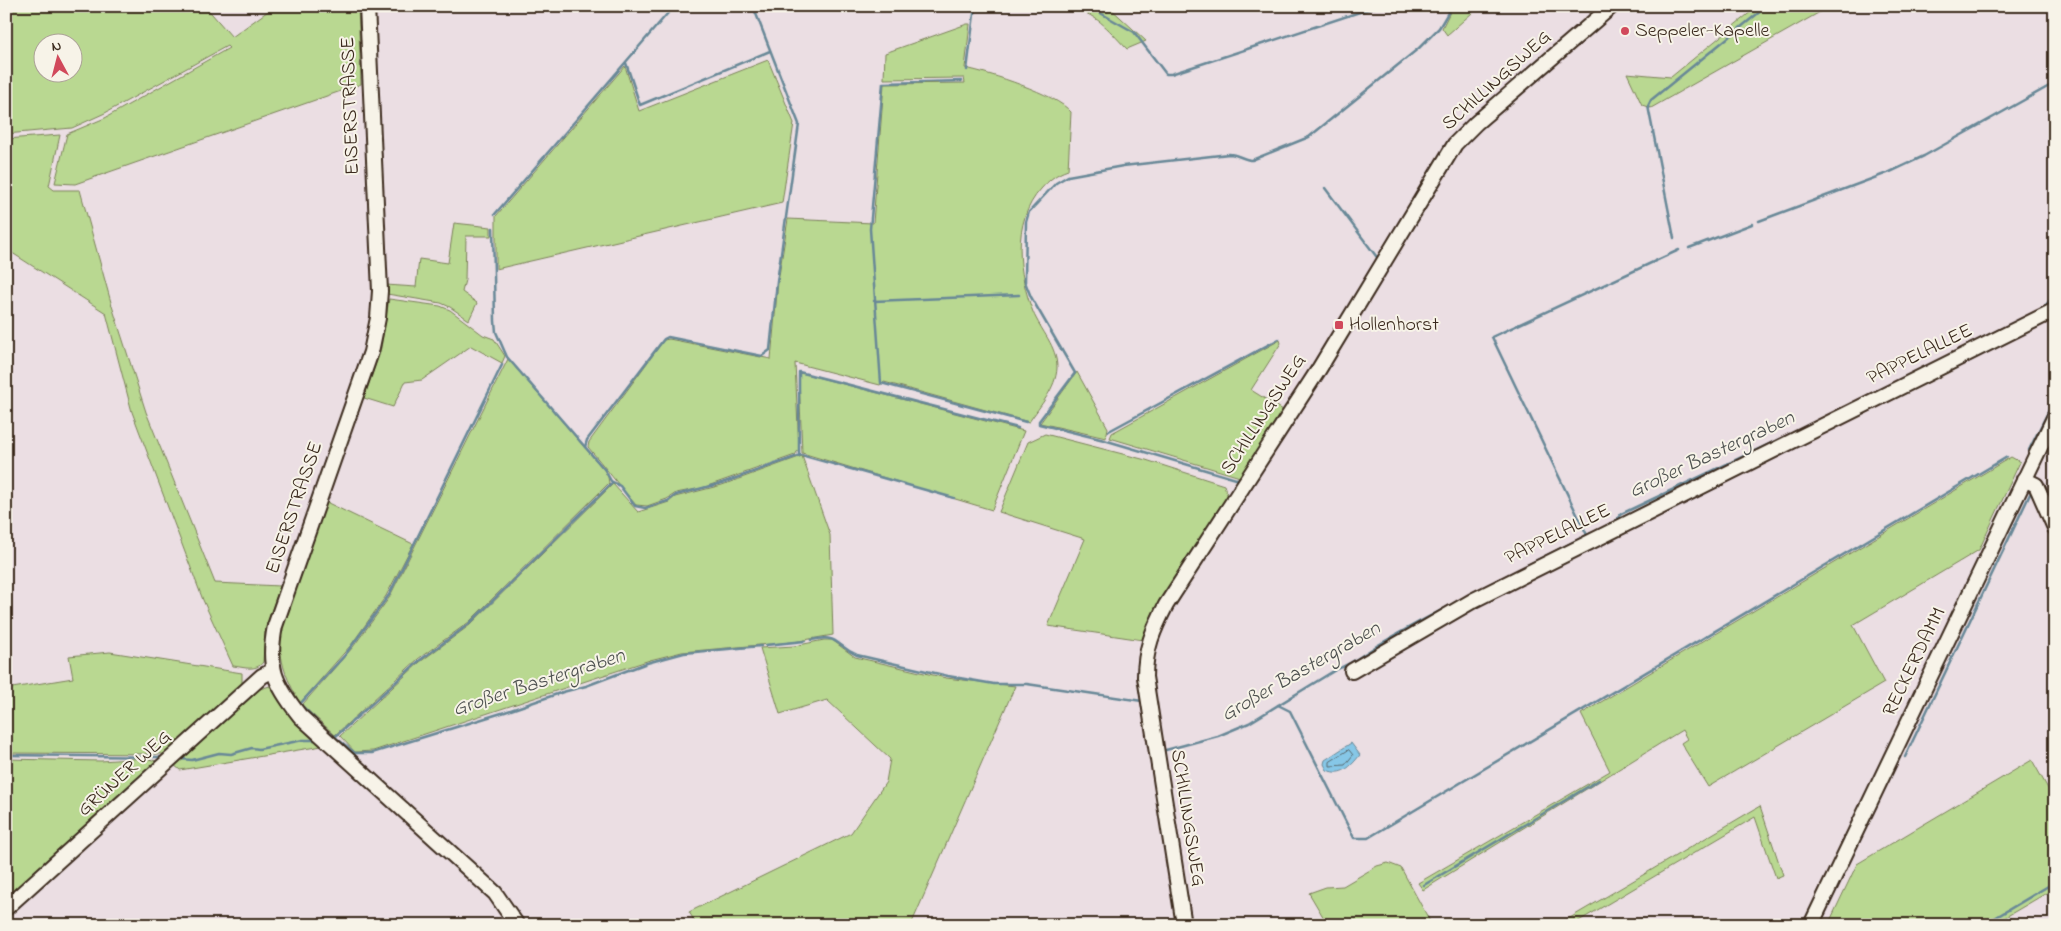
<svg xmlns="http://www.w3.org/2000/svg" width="2061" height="931" font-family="'Indie Flower',sans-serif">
	<rect width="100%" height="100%" fill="#ebdee3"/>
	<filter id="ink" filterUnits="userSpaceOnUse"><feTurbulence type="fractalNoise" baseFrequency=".02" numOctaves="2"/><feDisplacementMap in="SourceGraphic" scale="10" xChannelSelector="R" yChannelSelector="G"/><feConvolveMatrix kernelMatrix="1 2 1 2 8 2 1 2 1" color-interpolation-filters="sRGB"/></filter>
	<g filter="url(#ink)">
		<g fill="#b9d891" stroke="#7a8158" fill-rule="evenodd">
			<path d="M6,6H205L232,37L275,6H358L361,84L75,184L55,183L67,134L105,118L229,48L227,46L105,113L72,128L6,134ZM42,42H72V72H42Z"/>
			<path d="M1067,6H1108L1146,41L1127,49C1105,26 1098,15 1067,6Z"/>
			<path d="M1453,6H1480L1447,35L1442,28Z"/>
			<path d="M1758,6H1818L1820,12L1651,108L1642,105L1627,73L1671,77Z"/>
			<path d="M967,24H970L965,68C990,73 1056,94 1071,112L1068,170C1056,174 1049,180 1041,189C1011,222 1018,274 1033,312C1041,331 1057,346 1057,368C1056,388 1040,406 1029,422L884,382L880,385L795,363L799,449L795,455L702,488L676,493L667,499L647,506L636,505C619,486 605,467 588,447L589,442L664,340L669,339L771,359L778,282L788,219L873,223L884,84L965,83L964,78L884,79L885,53Z"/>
			<path d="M768,60L794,123L782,203L496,269V216L625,66L639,111Z"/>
			<path d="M60,135L49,186L54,190H80L112,306L146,412L215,583L280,586L265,630L263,662C256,672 243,667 233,666L203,600L132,412L106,313L6,249V139Z"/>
			<path d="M454,223L491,227V236H466L465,280L462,292L477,303L469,320L450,307L441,303L387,294L386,285L416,287L419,259L448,263Z"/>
			<path d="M389,299L440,306L450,310L483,335L494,339L505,356L502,363L471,346L422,380L405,382L393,407L364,398L381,348Z"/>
			<path d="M1280,340L1281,343L1251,390L1283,410L1240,477L1110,438L1112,433Z"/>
			<path d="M508,359L604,470L608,477L609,483L469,622L418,659L335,735L302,705L353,647L389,598Z"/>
			<path d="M1077,372L1108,428L1106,438L1040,423Z"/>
			<path d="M801,373L1024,431L992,510L802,453L799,375Z"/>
			<path d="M1045,434L1146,460L1224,485L1228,497L1160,601L1143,640L1048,626L1085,539L999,512L1028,442Z"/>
			<path d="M802,456L830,535L833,635L793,642L682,652L650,660L373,751L355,752L340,736L420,662L470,625L613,484L638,512L669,502L675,497L722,485Z"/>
			<path d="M2011,457L2020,462L1979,550L1853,625L1884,683L1708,787L1681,743L1687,739L1682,730L1423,890L1418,883L1610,771L1581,714Z"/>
			<path d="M326,502L413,544L386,596L351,645L300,703C285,676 277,658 282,626Z"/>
			<path d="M824,640H832L855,657L946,678L1015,686L911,925H697L689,912L851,833L886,782L890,759L827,700L780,714L760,648L794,646Z"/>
			<path d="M110,652L242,673V685L168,754L6,753V689L73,678L69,656Z"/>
			<path d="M270,686L285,710L322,746L180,770L174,765L256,690Z"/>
			<path d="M145,758L160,762L132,782L6,897V759L101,761Z"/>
			<path d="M2032,760L2055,801V888L1992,925H1828L1857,864Z"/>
			<path d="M1760,806L1783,875L1776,878L1755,817L1572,925H1558Z"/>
			<path d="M1388,863L1401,868L1432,925H1328L1309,893L1326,887L1343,886L1377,866Z"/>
		</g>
		<path fill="#86c7e7" stroke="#688897" d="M1351,743L1360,755C1351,766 1342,777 1327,770L1324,764L1325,760Z"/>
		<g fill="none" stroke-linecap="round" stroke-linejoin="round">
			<path stroke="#59696e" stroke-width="1" d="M1349,750L1353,755L1345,765L1330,766V762Z"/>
			<g stroke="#688897" stroke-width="2.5">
				<path d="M1088,6L1134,32L1166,74H1171L1378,6"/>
				<path d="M626,63L640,105L770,51"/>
				<path d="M967,70L975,6"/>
				<path d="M962,81L883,83L870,229L881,383L1026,422"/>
				<path d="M1325,188L1379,260"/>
				<path d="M495,214L674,6"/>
				<path d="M1759,221L1890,172L1924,156L2051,85"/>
				<path d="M493,228L495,321L496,332L507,357L605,470L611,481L620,486L635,506L645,508L668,501L676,495L722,483L801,455L954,498"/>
				<path d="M1674,238L1648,106L1651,100L1767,6"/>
				<path d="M1689,248L1752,224"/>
				<path d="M874,301L1019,295"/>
				<path d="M2041,310L2055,295"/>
				<path d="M1991,334L2020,320"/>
				<path d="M1109,431L1279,339"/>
				<path d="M585,447L587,440L664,339L668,337L762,356L770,350L777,282L799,124L753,6"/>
				<path d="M2029,450L2055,398"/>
				<path d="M799,456V372L1018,428"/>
				<path d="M2038,468L2055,433"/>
				<path d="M1242,478L1236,479L1104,440L1039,424V421L1075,373L1031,297L1025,282L1026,222L1029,212L1056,183L1068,176L1123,166L1229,154C1238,154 1243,160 1252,160L1309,137L1419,48L1439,28L1452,6"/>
				<path d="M1613,524L1621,514L1795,432"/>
				<path d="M1587,535L1492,337L1679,250"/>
				<path d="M1492,583L1591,533"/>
				<path d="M811,640C840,634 834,645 857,655L948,676L994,684H1027L1142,701"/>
				<path d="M766,645L805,641"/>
				<path d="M1278,705L1290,711L1354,838H1368L2007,457"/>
				<path d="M316,720L300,704L345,655L389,595L502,365"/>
				<path d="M325,729L355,753H372L505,712L563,692L586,686L647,663L684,653L761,646"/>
				<path d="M336,736L419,661L469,624L612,483"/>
				<path d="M1162,751L1218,736L1249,723L1337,669C1353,664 1366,652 1380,644C1407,628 1435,613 1463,599"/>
				<path d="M6,755L162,757"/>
				<path d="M1905,757L2031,492"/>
				<path d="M180,759L192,760L219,753L231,754L252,748L259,749L303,740H317"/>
				<path d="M1895,765L1898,761"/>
				<path d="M1853,854L1892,773"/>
				<path d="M1424,885L1599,780"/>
				<path d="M6,918L155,782"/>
				<path d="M1819,925L1847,867"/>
				<path d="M1983,925L2055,882"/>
			</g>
			<g stroke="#3b2a1e" stroke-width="18">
				<g id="minor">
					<path d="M367,6L380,291L378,318L371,352L275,626C267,667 274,683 300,716L495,893L517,925"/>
					<path d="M2024,479L2036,485L2055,528"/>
					<path d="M1352,671L1474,600L2055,310"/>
					<path d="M6,908L262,676L272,671"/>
					<path d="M1184,925L1145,677C1145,649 1153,630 1166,605L1319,369L1455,144L1476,123L1612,6"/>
					<path d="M1811,925L2055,416"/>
				</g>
			</g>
			<use href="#minor" stroke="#f7f3e8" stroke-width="14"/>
		</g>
	</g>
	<g fill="#d1495b" stroke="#f7f3e8" stroke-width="2">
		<circle cx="1625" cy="31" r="5"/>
		<rect x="1334" y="320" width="10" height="10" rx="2.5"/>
	</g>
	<g text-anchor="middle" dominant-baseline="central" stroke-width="4" stroke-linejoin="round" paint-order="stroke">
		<g font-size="20" fill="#3b2a1e" stroke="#f7f3e8" text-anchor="start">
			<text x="1635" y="31">Seppeler-Kapelle</text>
			<text x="1349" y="325">Hollenhorst</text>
		</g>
		<g font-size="20" fill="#3b2a1e" stroke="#f7f3e8">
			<text transform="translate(1497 81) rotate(-42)">SCHILLINGSWEG</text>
			<text transform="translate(351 106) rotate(-92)">EISERSTRASSE</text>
			<text transform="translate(1920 355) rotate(-26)">PAPPELALLEE</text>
			<text transform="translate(1264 415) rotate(-57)">SCHILLINGSWEG</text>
			<text transform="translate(295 508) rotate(-71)">EISERSTRASSE</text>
			<text transform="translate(1558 535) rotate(-26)">PAPPELALLEE</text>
			<text transform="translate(1915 662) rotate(-64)">RECKERDAMM</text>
			<text transform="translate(125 774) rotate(-42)">GRÜNER WEG</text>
			<text transform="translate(1187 818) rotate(81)">SCHILLINGSWEG</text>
		</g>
		<g font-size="21" font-style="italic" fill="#4e5150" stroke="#f7f3e8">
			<text transform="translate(1712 455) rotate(-25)">Großer Bastergraben</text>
			<text transform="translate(1301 672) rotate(-30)">Großer Bastergraben</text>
			<text transform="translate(539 683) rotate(-18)">Großer Bastergraben</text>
		</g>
	</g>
	<rect width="2061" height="931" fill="none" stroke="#f7f3e8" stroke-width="25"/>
	<rect x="12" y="12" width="2036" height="906" fill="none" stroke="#3b2a1e" stroke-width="2" filter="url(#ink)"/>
	<g transform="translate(58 58) rotate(353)"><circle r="24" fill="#f7f3e8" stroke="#aca397"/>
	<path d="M0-4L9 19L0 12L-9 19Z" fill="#d1495b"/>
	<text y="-8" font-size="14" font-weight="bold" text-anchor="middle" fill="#3b2a1e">N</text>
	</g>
</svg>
